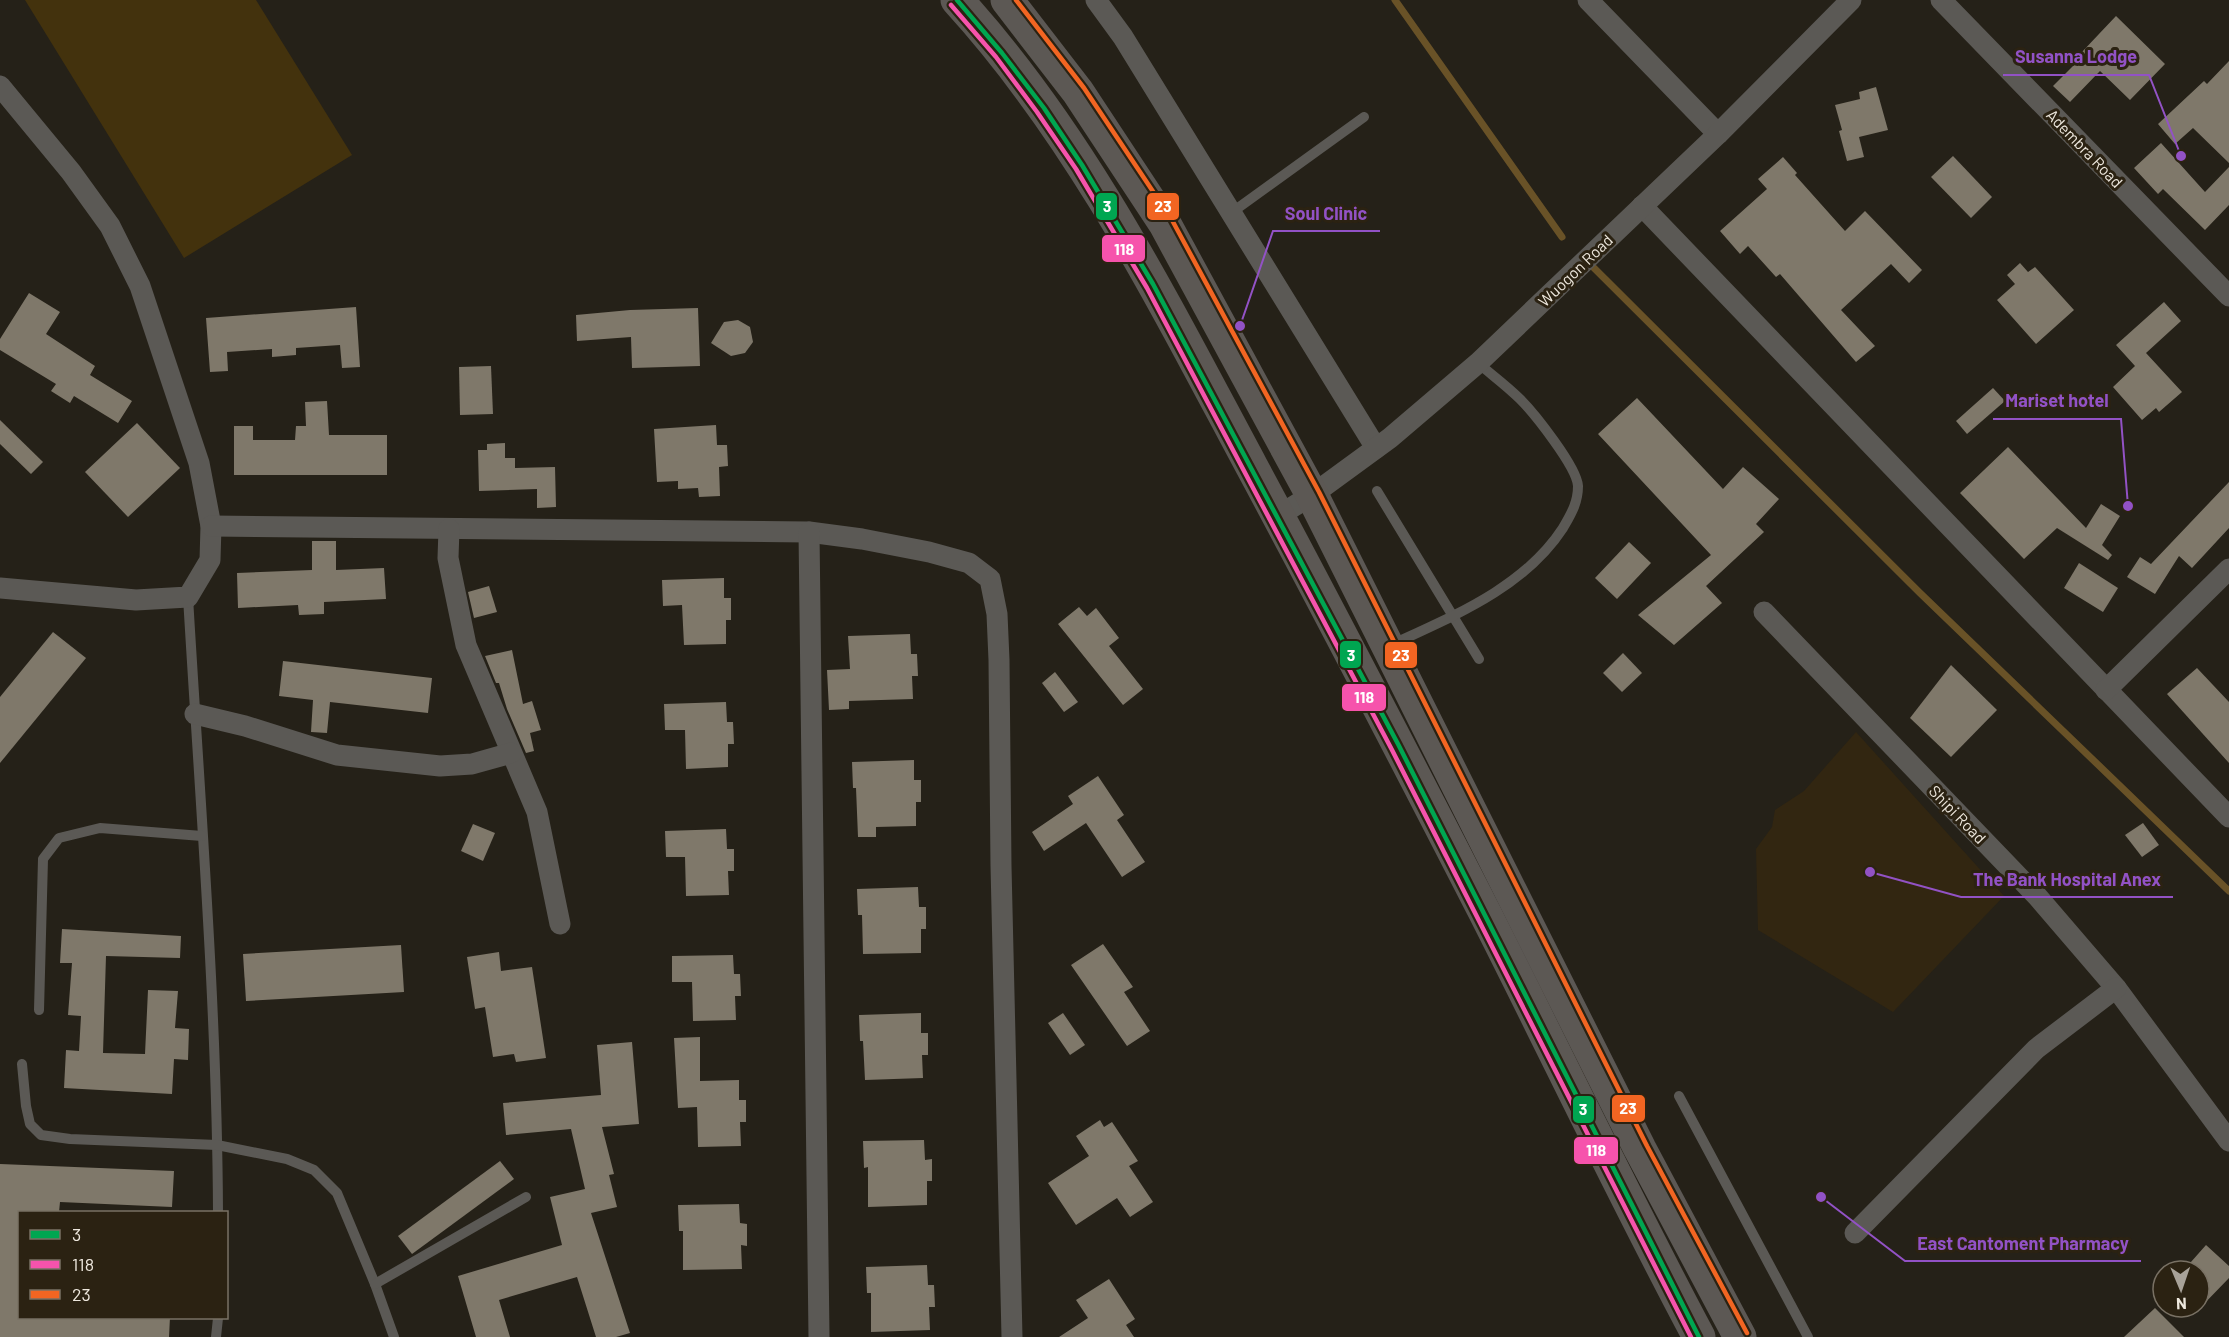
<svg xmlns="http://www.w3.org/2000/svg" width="2229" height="1337" font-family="Barlow,sans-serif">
	<rect width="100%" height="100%" fill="#252118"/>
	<path fill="#322611" d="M1856,732L2004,896L1893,1012L1758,930L1756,849L1772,827L1775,810L1804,791Z"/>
	<path fill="#43320d" d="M25,0H256L352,155L184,258Z"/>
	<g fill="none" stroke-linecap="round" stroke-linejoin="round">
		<g stroke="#695227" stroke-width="7">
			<path d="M1395,0L1562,237"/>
			<path d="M1594,268L1920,593L2229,891"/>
		</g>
	</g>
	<g fill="#7f786a">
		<path d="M2116,16L2165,64L2130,100L2100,71L2070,102L2053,86L2083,56L2081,53Z"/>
		<path d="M2229,61V163L2193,128L2175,144L2158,124L2204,81L2207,84Z"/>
		<path d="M1876,87L1888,130L1859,137L1864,157L1847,161L1839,131L1842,130L1835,105L1860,99L1859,92Z"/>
		<path d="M2161,143L2205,192L2229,167V205L2205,230L2163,189L2158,194L2134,168Z"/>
		<path d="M1953,156L1992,197L1971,218L1931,177Z"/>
		<path d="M1783,157L1797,173L1795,175L1845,231L1865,211L1922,270L1909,283L1891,264L1841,310L1875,346L1856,362L1780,274L1776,277L1748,246L1740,254L1720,231L1767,189L1758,179Z"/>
		<path d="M2020,263L2028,272L2035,267L2074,310L2036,344L1997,300L2015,284L2007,275Z"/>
		<path d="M29,293L60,312L46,334L95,366L90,375L132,401L118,423L74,396L70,403L51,391L56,384L0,350V339Z"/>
		<path d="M2164,302L2181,321L2146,353L2182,392L2159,412L2156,408L2142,420L2113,387L2135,366L2116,345Z"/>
		<path d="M356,307L360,367L342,368L340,345L296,348V355L272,357V349L227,352L228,371L210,372L206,318Z"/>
		<path d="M698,308L700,366L632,368L631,337L577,341L576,315L630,310Z"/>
		<path d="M738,320L750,327L753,342L745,353L731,356L711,343L724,322Z"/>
		<path d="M491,366L493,414L460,415L459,367Z"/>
		<path d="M1993,388L2005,401L1967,434L1956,421Z"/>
		<path d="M1637,398L1723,489L1743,467L1779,499L1756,524L1764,532L1706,586L1722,603L1674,645L1638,615L1711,555L1598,434Z"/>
		<path d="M327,401L329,435H387V475H234V426H253V440H295L296,426H306L305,402Z"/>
		<path d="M0,420L43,462L31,474L0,444Z"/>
		<path d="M137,423L180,468L128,517L85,472Z"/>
		<path d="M716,425L717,445H727L728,466L719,467L720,496L699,497L698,488L678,489V481L657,482L654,429Z"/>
		<path d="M505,443V458H515V468L555,467L556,507L537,508V489L479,491L478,450H487V444Z"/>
		<path d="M2008,447L2086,528L2101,504L2120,516L2102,545L2112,555L2108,560L2057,528L2024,559L1960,493Z"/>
		<path d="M2229,482V528L2192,568L2179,556L2155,594L2127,577L2140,557L2151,564Z"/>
		<path d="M312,541H336V570L384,568L386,599L324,602V614L299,615L298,605L238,608L237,573L312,570Z"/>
		<path d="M1629,542L1651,563L1617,599L1595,578Z"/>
		<path d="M2079,563L2118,588L2103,612L2064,588Z"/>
		<path d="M724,578V598H731V620H726V644L684,645L682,605L663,606L662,580Z"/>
		<path d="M489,586L497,612L474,618L468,592Z"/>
		<path d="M1079,607L1087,616L1096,608L1119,638L1109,646L1143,689L1123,705L1058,624Z"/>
		<path d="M53,632L86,658L0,763V697Z"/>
		<path d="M910,634L911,654H917L918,676H912L913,699L849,701V709L829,710L827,670L850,669L848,636Z"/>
		<path d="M512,650L523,704L532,701L541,730L530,733L534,751L526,753L507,709L499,683H496L485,656Z"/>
		<path d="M1623,653L1642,673L1622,692L1603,673Z"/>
		<path d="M283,661L432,678L428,713L330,702L327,733L311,732L313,700L279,696Z"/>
		<path d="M1951,665L1997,710L1951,757L1910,718Z"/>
		<path d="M2197,668L2229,702V763L2167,694Z"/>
		<path d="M1055,672L1078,702L1064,712L1042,683Z"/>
		<path d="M726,702L727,722H733L734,744H728V767L686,769L685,730H665L664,704Z"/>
		<path d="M914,760V780H921V802H916V826L876,827V837H858L856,788H853L852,762Z"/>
		<path d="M1098,776L1124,815L1117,820L1145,862L1122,877L1086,823L1044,851L1032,832L1073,804L1068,796Z"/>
		<path d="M2143,823L2159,845L2142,857L2125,835Z"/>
		<path d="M473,824L495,833L483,861L461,851Z"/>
		<path d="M726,829L727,849H734V871H728L729,895L686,896L685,857H666L665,831Z"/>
		<path d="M918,887L919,907H926V929H921V953L863,954L862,915H858L857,889Z"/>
		<path d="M62,929L181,936L180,958L106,956L103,1053L145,1054L148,990L178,991L175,1028L189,1029L188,1060L174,1059L172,1094L64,1088L66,1050L79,1051L81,1016L68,1015L72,963H60Z"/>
		<path d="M1103,944L1133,987L1124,992L1150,1031L1127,1046L1071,965Z"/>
		<path d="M401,945L404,992L246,1001L243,954Z"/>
		<path d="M499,952L501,971L532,967L546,1058L516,1062L514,1054L493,1057L485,1007L475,1009L467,957Z"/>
		<path d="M733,955L734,974H740L741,996H735L736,1020L693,1021L692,982H672V956Z"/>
		<path d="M921,1013V1033H928V1055H922L923,1078L865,1080L863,1041H860L859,1015Z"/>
		<path d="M1063,1013L1085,1045L1070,1055L1048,1023Z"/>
		<path d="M700,1037V1081L739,1080V1100H746V1122H740L741,1146L698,1147L697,1107L678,1108L674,1038Z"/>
		<path d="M632,1042L639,1124L602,1127L614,1174L609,1175L617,1207L591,1213L630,1333L616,1337H596L577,1277L499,1300L510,1337H476L458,1276L562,1245L550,1197L585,1189L571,1129L506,1135L503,1103L601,1095L597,1045Z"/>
		<path d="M1100,1120L1104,1127L1112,1122L1138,1161L1129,1166L1153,1202L1130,1217L1117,1198L1076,1225L1048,1183L1089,1156L1076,1136Z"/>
		<path d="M924,1140L925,1160L932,1159V1181H927V1205L868,1207V1167L864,1168L863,1141Z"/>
		<path d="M500,1161L514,1179L412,1254L398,1236Z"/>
		<path d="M0,1164L174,1171L172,1207L60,1202L59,1212H20V1317H170L169,1337H0Z"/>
		<path d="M739,1204L740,1223L747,1224V1246L741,1245L742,1269L683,1270V1231H679L678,1205Z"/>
		<path d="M2206,1245L2229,1266V1278L2199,1309V1271H2183Z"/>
		<path d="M927,1265L928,1285H934L935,1307H929L930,1330L871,1332V1293H867L866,1267Z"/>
		<path d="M1109,1279L1135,1319L1126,1325L1134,1337H1059L1088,1318L1076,1300Z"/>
		<path d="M2155,1308L2184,1337H2124Z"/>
	</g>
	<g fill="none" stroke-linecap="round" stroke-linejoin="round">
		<g stroke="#5b5955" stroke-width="10">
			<path d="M1231,213L1364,117"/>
			<path d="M1377,491L1479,659"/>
			<path d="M188,597C200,801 217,1007 218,1212"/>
			<path d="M1391,645C1453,616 1524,588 1563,528C1571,514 1578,503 1578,486C1577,467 1534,413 1520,399C1507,386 1492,375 1478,363"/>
			<path d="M39,1010L43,859L59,838L100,828L202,836"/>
			<path d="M22,1064L26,1106L30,1124L41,1135L70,1139L217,1145L287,1159L314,1170L337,1193L375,1284L394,1337"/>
			<path d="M1679,1096L1808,1337"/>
			<path d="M375,1284L526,1197"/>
			<path d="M216,1337L218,1318"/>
		</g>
		<g stroke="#5b5955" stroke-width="21">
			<path d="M1096,0L1123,37L1376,448"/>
			<path d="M1588,0L1718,134"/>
			<path d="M1941,0L2229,296"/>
			<path d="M0,86L71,172L110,226L140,286L199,463L211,526L210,560L188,597L136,600L0,588"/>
			<path d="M1642,206L2229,817"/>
			<path d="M1278,516L1312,495L1390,438L1478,363L1718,134L1851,0"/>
			<path d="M211,526L809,532L862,539L929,552L969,563L990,579L997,614L999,660L1001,866L1012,1337"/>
			<path d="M449,529L448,558L466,645L537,812L560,924"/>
			<path d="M809,532L819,1337"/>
			<path d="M1764,612L2037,896L2116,988L2229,1141"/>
			<path d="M2106,690L2229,569"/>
			<path d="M195,714L245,726L337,755L440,766L472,764L511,753"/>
			<path d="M1855,1233L2036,1049L2116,988"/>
		</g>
		<g stroke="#5c5854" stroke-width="33">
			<path d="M957,0C1082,137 1165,305 1252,467C1331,614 1408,763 1484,911C1556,1053 1624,1197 1699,1337"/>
			<path d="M1007,0L1078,92L1165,224L1312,495L1640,1149L1740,1337"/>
		</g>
		<g stroke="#2b2212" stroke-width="9">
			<path id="bus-1" d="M957,0L1002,53L1044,108L1082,165L1153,284L1398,744L1699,1337"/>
		</g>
		<g stroke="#2b2212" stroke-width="9">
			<path id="bus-2" d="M951,5L996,57L1037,112L1076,169L1147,288L1391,748L1691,1337"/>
		</g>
		<g stroke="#2b2212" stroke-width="9">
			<path id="bus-3" d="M1016,0L1084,88L1172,220L1319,492L1647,1146L1747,1333"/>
		</g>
		<use href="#bus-1" stroke="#00a651" stroke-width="4.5"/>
		<use href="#bus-2" stroke="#f653ac" stroke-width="4.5"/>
		<use href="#bus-3" stroke="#f26522" stroke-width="4.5"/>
	</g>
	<g text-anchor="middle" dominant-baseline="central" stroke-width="6" stroke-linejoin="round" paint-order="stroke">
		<g font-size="16" fill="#eee8de" stroke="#2b2212">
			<text transform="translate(2085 148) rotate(46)">Adembra Road</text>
			<text transform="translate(1575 270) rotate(-44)">Wuogon Road</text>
			<text transform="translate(1958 814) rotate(46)">Shipi Road</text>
		</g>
	</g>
	<path fill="none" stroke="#9252c5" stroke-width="2" d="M2181 156L2149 75H2003M1240 326L1273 231H1380M2128 506L2121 419H1993M1870 872L1961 897H2173M1821 1197L1905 1261H2141"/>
	<g fill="#9252c5" stroke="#2b2212" stroke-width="2">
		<circle cx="2181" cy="156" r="6"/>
		<circle cx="1240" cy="326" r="6"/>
		<circle cx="2128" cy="506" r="6"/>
		<circle cx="1870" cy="872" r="6"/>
		<circle cx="1821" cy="1197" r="6"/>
	</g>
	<g font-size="18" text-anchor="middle" font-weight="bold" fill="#9252c5" stroke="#2b2212" stroke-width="6" stroke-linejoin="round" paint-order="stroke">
		<text x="2076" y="63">Susanna Lodge</text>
		<text x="1326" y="220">Soul Clinic</text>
		<text x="2057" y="407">Mariset hotel</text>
		<text x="2067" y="886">The Bank Hospital Anex</text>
		<text x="2023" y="1250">East Cantoment Pharmacy</text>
	</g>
	<g stroke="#2b2212" stroke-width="2">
		<rect x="1095" y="192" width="23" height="29" rx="6" fill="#00a651"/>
		<rect x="1146" y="192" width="34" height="29" rx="6" fill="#f26522"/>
		<rect x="1101" y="234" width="45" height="29" rx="6" fill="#f653ac"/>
		<rect x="1339" y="640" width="23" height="29" rx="6" fill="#00a651"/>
		<rect x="1384" y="641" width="34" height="28" rx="6" fill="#f26522"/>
		<rect x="1341" y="683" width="46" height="29" rx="6" fill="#f653ac"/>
		<rect x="1611" y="1094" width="35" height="29" rx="6" fill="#f26522"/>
		<rect x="1572" y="1095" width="23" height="29" rx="6" fill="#00a651"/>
		<rect x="1573" y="1136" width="46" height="29" rx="6" fill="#f653ac"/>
	</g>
	<g font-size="16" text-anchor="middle" font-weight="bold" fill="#fff">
		<text x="1107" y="212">3</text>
		<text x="1163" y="212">23</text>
		<text x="1124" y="255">118</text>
		<text x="1351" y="661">3</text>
		<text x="1401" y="661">23</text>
		<text x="1364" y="703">118</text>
		<text x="1628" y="1114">23</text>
		<text x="1583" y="1115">3</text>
		<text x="1596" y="1156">118</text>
	</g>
	<rect x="18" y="1211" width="210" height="108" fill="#2b2212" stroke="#797164" stroke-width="1.5"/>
	<rect x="30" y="1230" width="30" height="9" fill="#00a651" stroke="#797164" stroke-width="1.5"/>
	<text x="72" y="1241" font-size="18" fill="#eee8de">3</text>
	<rect x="30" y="1260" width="30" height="9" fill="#f653ac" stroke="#797164" stroke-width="1.5"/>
	<text x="72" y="1271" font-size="18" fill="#eee8de">118</text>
	<rect x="30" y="1290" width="30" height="9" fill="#f26522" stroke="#797164" stroke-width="1.5"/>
	<text x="72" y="1301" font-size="18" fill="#eee8de">23</text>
	<g transform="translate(2181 1289) rotate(178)"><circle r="28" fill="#2b2212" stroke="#797164" stroke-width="1.5"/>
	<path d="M0-4.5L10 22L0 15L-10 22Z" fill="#a8a299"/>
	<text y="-9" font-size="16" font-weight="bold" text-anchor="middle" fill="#eee8de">N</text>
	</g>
</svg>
